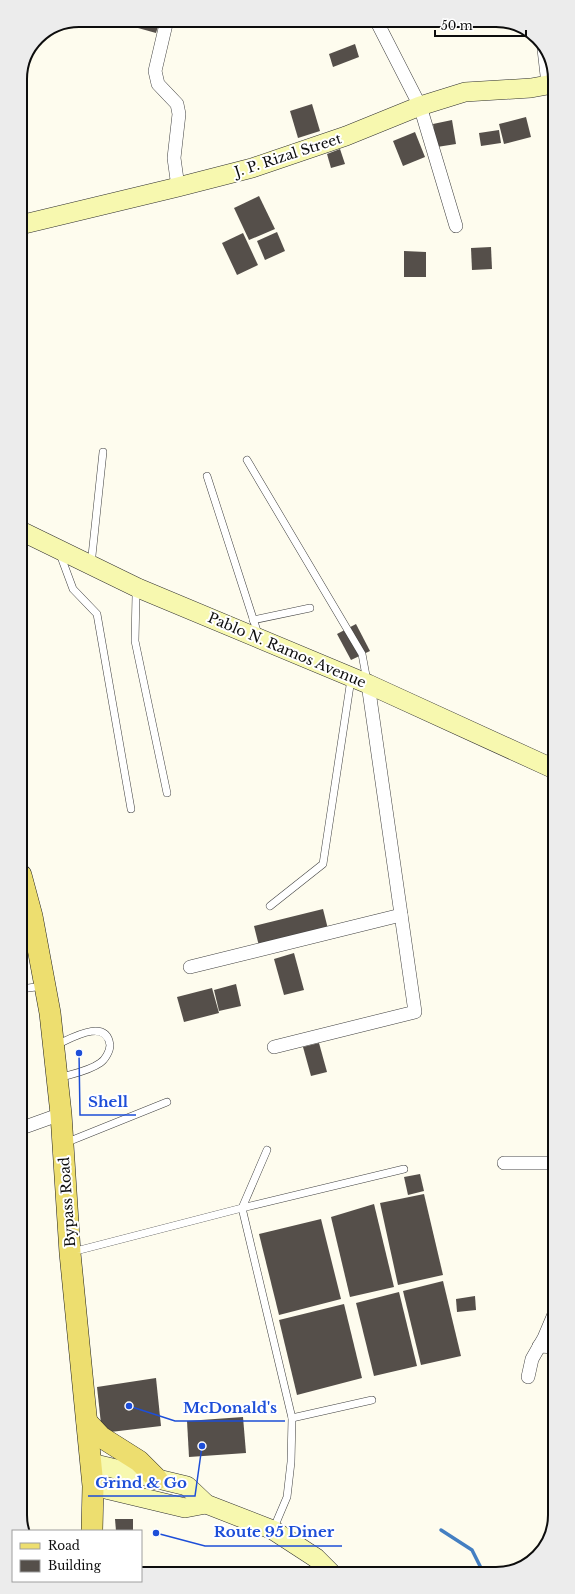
<svg xmlns="http://www.w3.org/2000/svg" width="575" height="1594" font-family="'Libre Baskerville',serif">
	<rect width="100%" height="100%" fill="#fefcee"/>
	<g fill="none" stroke-linecap="round" stroke-linejoin="round">
		<path stroke="#447fc2" stroke-width="3.5" d="M441,1530L472,1550L483,1572"/>
	</g>
	<g fill="#554f4a">
		<path d="M140,20H160L156,33L138,28Z"/>
		<path d="M355,44L359,57L333,67L329,54Z"/>
		<path d="M312,104L320,131L298,138L290,111Z"/>
		<path d="M526,117L531,137L504,144L499,124Z"/>
		<path d="M452,120L456,144L437,147L433,124Z"/>
		<path d="M499,130L501,143L481,146L479,133Z"/>
		<path d="M415,132L425,157L403,166L393,141Z"/>
		<path d="M553,144V159L549,145Z"/>
		<path d="M340,149L345,164L331,168L327,154Z"/>
		<path d="M259,196L275,229L249,240L234,208Z"/>
		<path d="M277,232L285,251L265,260L257,241Z"/>
		<path d="M243,233L258,265L237,275L222,243Z"/>
		<path d="M491,247L492,269L472,270L471,248Z"/>
		<path d="M404,251L426,252V277H404Z"/>
		<path d="M356,624L370,651L351,660L337,634Z"/>
		<path d="M323,909L328,929L259,946L254,926Z"/>
		<path d="M294,953L304,990L284,995L274,959Z"/>
		<path d="M236,984L241,1006L219,1011L214,990Z"/>
		<path d="M212,988L219,1013L184,1022L177,997Z"/>
		<path d="M319,1043L327,1072L311,1076L303,1047Z"/>
		<path d="M420,1174L424,1191L408,1195L404,1177Z"/>
		<path d="M424,1194L443,1275L398,1285L380,1203Z"/>
		<path d="M374,1204L394,1287L350,1297L331,1217Z"/>
		<path d="M321,1219L341,1299L279,1315L259,1234Z"/>
		<path d="M443,1281L461,1356L421,1365L403,1291Z"/>
		<path d="M399,1292L417,1366L374,1376L356,1303Z"/>
		<path d="M475,1296L476,1310L457,1312L456,1299Z"/>
		<path d="M344,1304L362,1378L297,1395L279,1320Z"/>
		<path d="M156,1378L161,1426L102,1433L97,1387Z"/>
		<path d="M243,1417L246,1453L189,1457L187,1421Z"/>
		<path d="M115,1519H133V1531H116Z"/>
	</g>
	<g fill="none" stroke-linecap="round" stroke-linejoin="round">
		<g stroke="#404040" stroke-width="8">
			<g id="lane">
				<path d="M247,460L362,654L367,681"/>
				<path d="M207,476L258,634"/>
				<path d="M60,554L73,589L97,614L131,809"/>
				<path d="M91,565L103,452"/>
				<path d="M138,588L136,595L135,641L167,793"/>
				<path d="M253,620L310,608"/>
				<path d="M270,906L323,864L351,679"/>
				<path d="M21,989L43,986"/>
				<path d="M56,1045C70,1039 106,1017 110,1045C110,1051 105,1060 100,1063C89,1071 72,1074 59,1078"/>
				<path d="M65,1143L167,1102"/>
				<path d="M267,1150L242,1208L292,1418L291,1462L287,1497L273,1530"/>
				<path d="M72,1252L242,1208L404,1169"/>
				<path d="M292,1418L372,1400"/>
			</g>
		</g>
		<g stroke="#404040" stroke-width="14">
			<g id="street">
				<path d="M167,20L155,71L158,84L177,104L179,114L174,158L178,187"/>
				<path d="M376,20L420,106L456,226"/>
				<path d="M544,49L548,84"/>
				<path d="M190,967L401,915"/>
				<path d="M274,1047L415,1012L368,684"/>
				<path d="M22,1128L61,1114"/>
				<path d="M504,1163H554"/>
				<path d="M539,1346L555,1347"/>
				<path d="M528,1377L532,1359L544,1338L555,1312"/>
			</g>
		</g>
		<g stroke="#2f2f2f" stroke-width="20">
			<g id="secondary">
				<path d="M20,225L178,187L252,168L346,136L420,106L465,92L531,88L553,84"/>
				<path d="M21,531L138,588L368,684L554,769"/>
				<path d="M91,1463L187,1486L206,1504L273,1530L316,1558L331,1573"/>
				<path d="M93,1486L185,1508L206,1504"/>
			</g>
		</g>
		<g stroke="#1e1e1e" stroke-width="22">
			<g id="primary">
				<path d="M21,875L32,916L50,1013L61,1114L70,1253L93,1486L92,1531"/>
				<path d="M87,1422L101,1437L139,1461L157,1479"/>
			</g>
		</g>
		<use href="#lane" stroke="#fff" stroke-width="7"/>
		<use href="#street" stroke="#fff" stroke-width="13"/>
		<use href="#secondary" stroke="#f7f8af" stroke-width="19"/>
		<use href="#primary" stroke="#edde6f" stroke-width="21"/>
	</g>
	<g text-anchor="middle" dominant-baseline="central" stroke-width="4" stroke-linejoin="round" paint-order="stroke">
		<g font-size="14" fill="#0d0d0d" stroke="#fff">
			<text transform="translate(288 155) rotate(-18)">J. P. Rizal Street</text>
			<text transform="translate(287 650) rotate(23)">Pablo N. Ramos Avenue</text>
			<text transform="translate(67 1202) rotate(-94)">Bypass Road</text>
		</g>
	</g>
	<path d="M0 0H575V1594H0ZM79 27H496A52 52 0 0 1 548 79V1515A52 52 0 0 1 496 1567H79A52 52 0 0 1 27 1515V79A52 52 0 0 1 79 27Z" fill="#ececec" fill-rule="evenodd"/>
	<path fill="none" stroke="#0d0d0d" stroke-width="2" d="M79 27H496A52 52 0 0 1 548 79V1515A52 52 0 0 1 496 1567H79A52 52 0 0 1 27 1515V79A52 52 0 0 1 79 27Z"/>
	<path fill="none" stroke="#1d4ed8" stroke-width="1.5" d="M79 1053L80 1115H136M129 1406L175 1421H285M202 1446L195 1496H88M156 1533L205 1546H342"/>
	<g fill="#1d4ed8" stroke="#fff" stroke-width="1.5">
		<circle cx="79" cy="1053" r="4"/>
		<circle cx="129" cy="1406" r="4"/>
		<circle cx="202" cy="1446" r="4"/>
		<circle cx="156" cy="1533" r="4"/>
	</g>
	<g font-size="15" text-anchor="middle" font-weight="bold" fill="#1d4ed8" stroke="#fff" stroke-width="4" stroke-linejoin="round" paint-order="stroke">
		<text x="108" y="1107">Shell</text>
		<text x="230" y="1413">McDonald's</text>
		<text x="141" y="1488">Grind &amp; Go</text>
		<text x="274" y="1537">Route 95 Diner</text>
	</g>
	<rect x="12" y="1530" width="130" height="52" fill="#ffffff" stroke="#9e9e9e"/>
	<rect x="20" y="1543" width="20" height="6" fill="#edde6f" stroke="#9e9e9e"/>
	<text x="48" y="1550" font-size="12" fill="#0d0d0d">Road</text>
	<rect x="20" y="1560" width="20" height="12" fill="#554f4a" stroke="#9e9e9e"/>
	<text x="48" y="1570" font-size="12" fill="#0d0d0d">Building</text>
	<path d="M435 30v6h91v-6" fill="none" stroke="#0d0d0d" stroke-width="2"/>
	<text x="441" y="30" font-size="12" fill="#0d0d0d" stroke="#ffffff" stroke-width="3" paint-order="stroke">50 m</text>
</svg>
